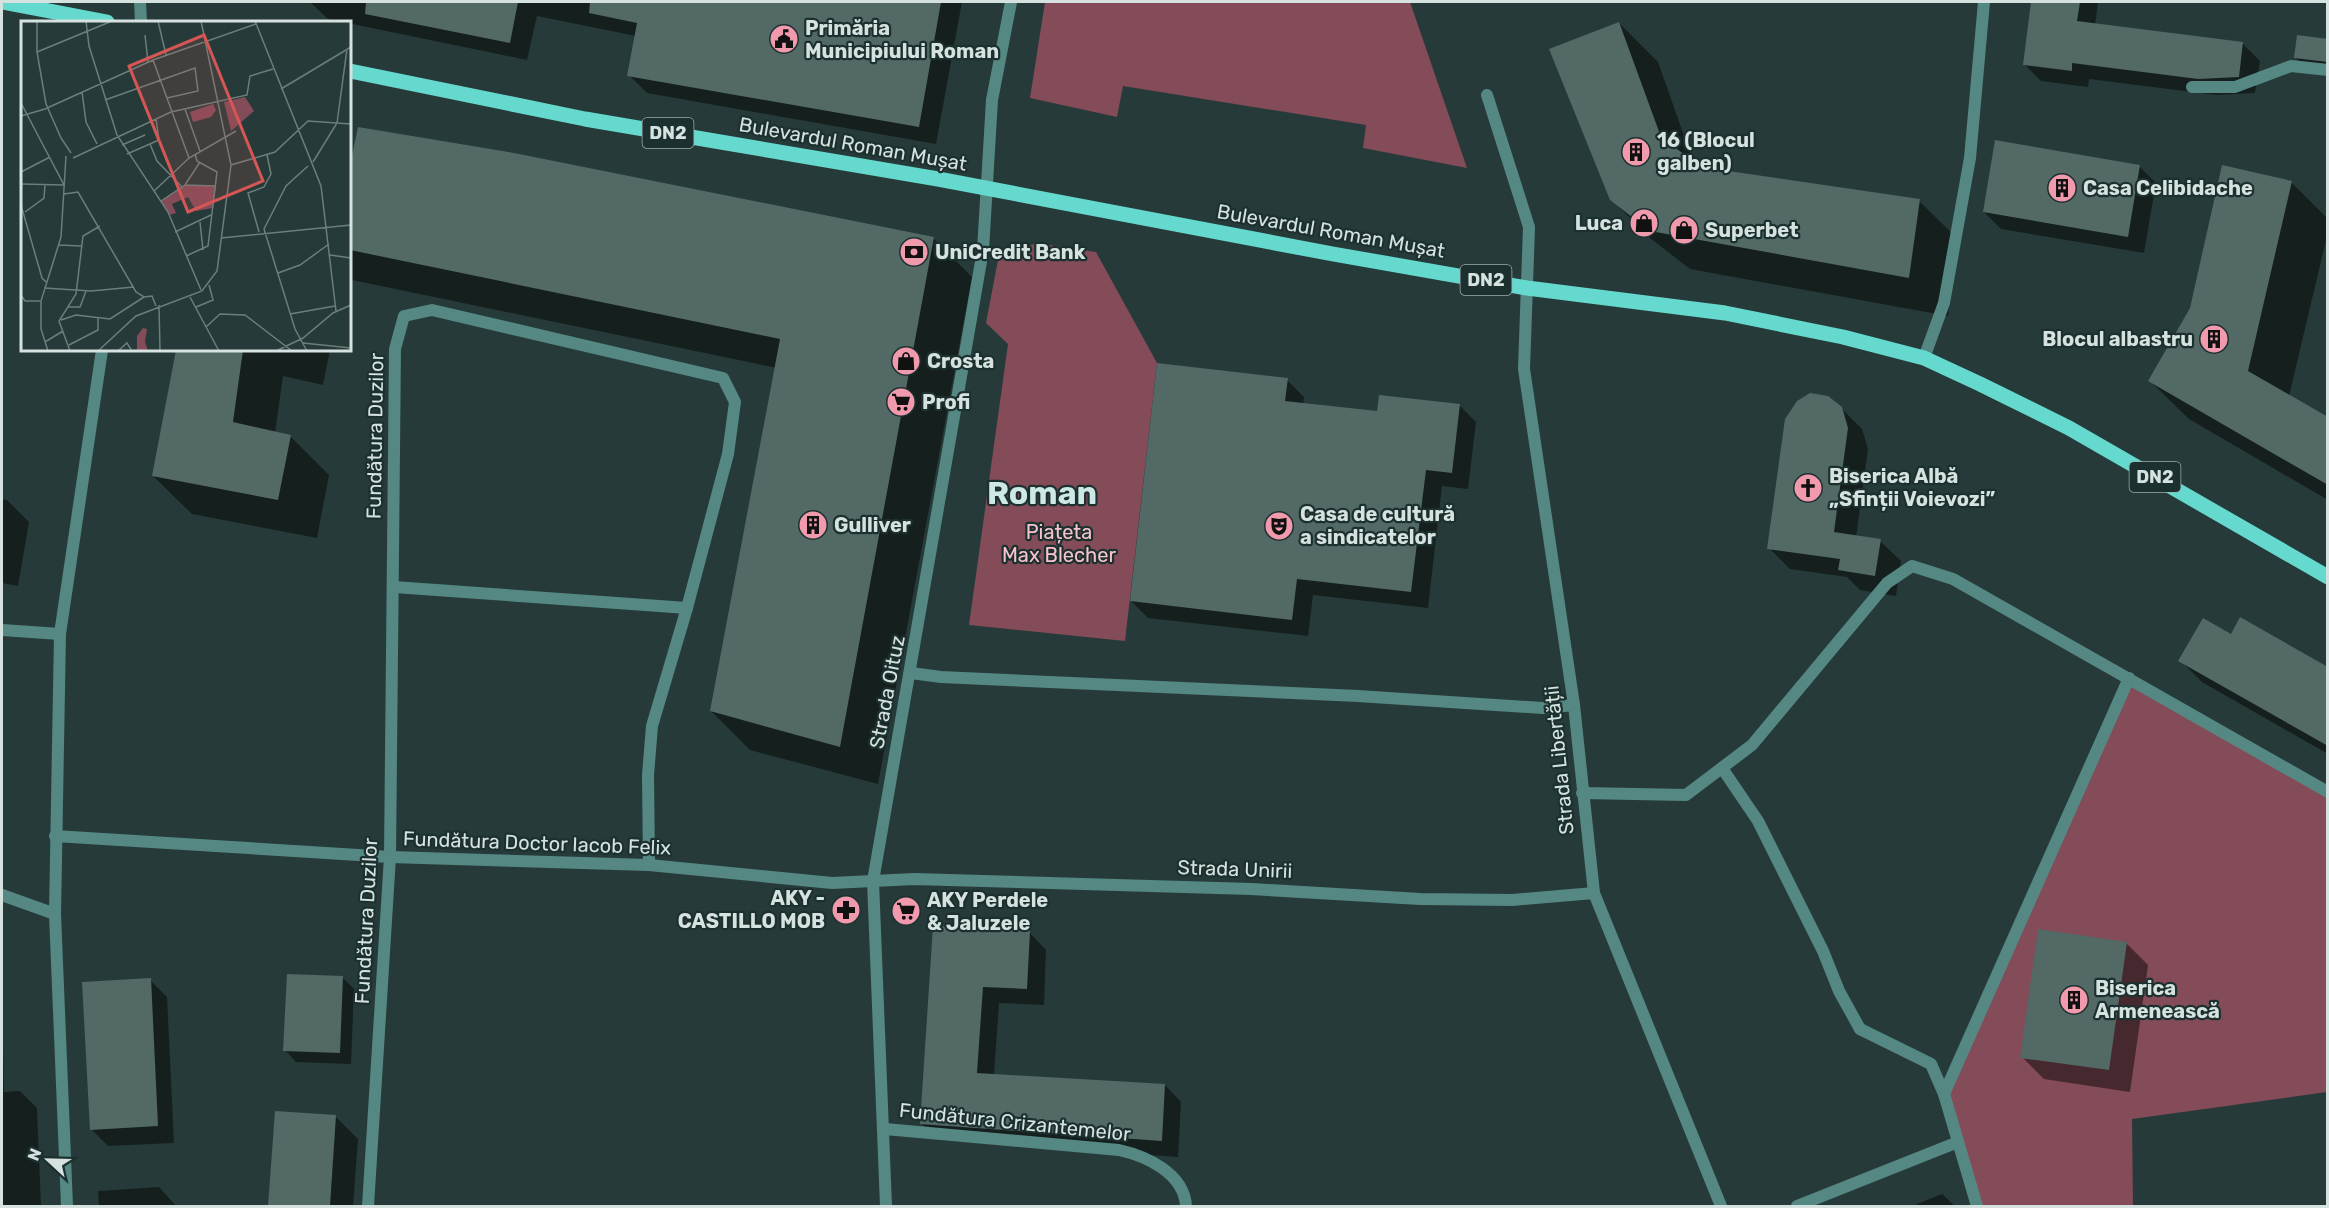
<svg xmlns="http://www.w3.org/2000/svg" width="2329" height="1208" font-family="Rubik,sans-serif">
	<rect width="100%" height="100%" fill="#263b39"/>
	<g fill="#844b58">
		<path d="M1045,2H1410L1467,168L1363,148L1366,125L1123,86L1117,117L1030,98Z"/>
		<path d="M1036,243L1096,252L1157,363L1125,641L969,625L1008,344L986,323L998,260Z"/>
		<path d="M2129,678L2327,792V1092L2132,1119L2133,1206H1977L1944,1094Z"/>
	</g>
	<g fill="#0007">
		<path d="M310,2H962L936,144L647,93L629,75L636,36L537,16L527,60L328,19Z"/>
		<path d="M2032,2H2098L2095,25L2243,44L2260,61L2255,93L2216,95L2089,79L2088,87L2041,81L2025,65Z"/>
		<path d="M1619,23L1658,62L1694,164L1700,168L1919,201L1958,239L1948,316L1690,269L1650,238L1611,199Z"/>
		<path d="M2328,40V71L2307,69L2296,58Z"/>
		<path d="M350,163L933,238L972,277L878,784L750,750L711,711L777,368L352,280L350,285Z"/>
		<path d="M2139,166L2156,183L2144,253L2001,229L1984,212Z"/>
		<path d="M2291,182L2328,219V232L2289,396L2328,419V500L2189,419L2150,381Z"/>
		<path d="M177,350H330L323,385L283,376L275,433L290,436L329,475L317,538L192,514L153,476Z"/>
		<path d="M1287,380L1304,397L1303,404L1378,413L1459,405L1476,422L1468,489L1442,486L1428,608L1313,595L1308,636L1148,618L1131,601Z"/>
		<path d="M1841,408L1862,429L1868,449L1856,537L1880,541L1901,561L1896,596L1860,590L1847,577L1790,569L1769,548Z"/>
		<path d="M2,499L7,500L29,522L18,586L2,583Z"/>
		<path d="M2231,636L2328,669V754L2202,682L2180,660Z"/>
		<path d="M934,928L1030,933L1046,950L1044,1005L999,1003L994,1075L1165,1085L1181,1102L1178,1157L938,1140L921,1123Z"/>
		<path d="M2126,943L2148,965L2130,1092L2044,1079L2022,1057Z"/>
		<path d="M343,978L354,989L351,1064L296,1062L285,1050Z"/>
		<path d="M150,980L167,997L174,1143L108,1146L91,1129Z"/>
		<path d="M2,998L4,1092L20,1091L37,1108L41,1206H2Z"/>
		<path d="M276,1113L336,1117L358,1139L353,1206H270Z"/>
		<path d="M159,1187L176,1206H99L98,1191Z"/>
		<path d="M1942,1194L1955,1206H1912Z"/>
	</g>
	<g fill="#526966">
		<path d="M366,2H518L510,43L365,14Z"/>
		<path d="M590,2H941L919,127L627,76L637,23L589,13Z"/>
		<path d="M2031,2H2080L2077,21L2243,42L2239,77L2198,79L2072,63V71L2023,65Z"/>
		<path d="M1619,22L1661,137L1701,167L1920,199L1909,278L1650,231L1610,200L1549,49Z"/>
		<path d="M2297,35L2328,39V62L2294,58Z"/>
		<path d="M358,127L514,153L934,237L840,747L710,711L780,339L350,250V165Z"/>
		<path d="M1995,140L2140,165L2128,237L1983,212Z"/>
		<path d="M2222,165L2292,181L2248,371L2328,417V485L2148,381L2190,308Z"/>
		<path d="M176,350H243L233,422L291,435L278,500L152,476Z"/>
		<path d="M1157,363L1288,378L1285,401L1377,411L1379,395L1460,404L1452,473L1426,470L1411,592L1297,579L1292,620L1130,601Z"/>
		<path d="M1810,393L1828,396L1842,407L1848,428L1834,532L1881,539L1875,576L1838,570L1840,559L1767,549L1785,419L1797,401Z"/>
		<path d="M2240,617L2328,667V746L2178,661L2203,618L2231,634Z"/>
		<path d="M933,926L1030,931L1027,989L983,987L977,1073L1165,1084L1162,1141L920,1124Z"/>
		<path d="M2038,929L2127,942L2109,1070L2020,1058Z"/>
		<path d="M287,974L343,976L340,1053L283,1051Z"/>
		<path d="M151,978L158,1126L90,1130L82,982Z"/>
		<path d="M275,1111L336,1115L330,1206H268Z"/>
	</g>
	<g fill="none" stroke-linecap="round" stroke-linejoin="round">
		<g stroke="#558883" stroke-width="12">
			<path d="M2192,87H2235L2291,66L2328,70"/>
			<path d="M394,587L687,608"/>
		</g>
		<g stroke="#558883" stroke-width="12">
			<path d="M140,2L141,22"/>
			<path d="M1487,95L1529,227L1524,369L1574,705L1594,893L1721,1206"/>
			<path d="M1924,358L1944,303L1970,158L1984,2"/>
			<path d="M2,630L60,634"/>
			<path d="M911,673L941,677L1358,696L1543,708L1574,705"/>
			<path d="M1722,768L1758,821L1823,951L1839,991L1860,1029L1931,1064L1944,1094L1977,1206"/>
			<path d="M1582,793L1686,795L1752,745L1887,583L1912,566L1953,579L2328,792"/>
			<path d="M55,836L390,857L649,865L832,883L914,879L1251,889L1420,899L1512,900L1594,893"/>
			<path d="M2,895L55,914"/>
			<path d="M1944,1094L2129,678"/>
			<path d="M885,1129L1119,1150C1146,1156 1184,1173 1186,1206"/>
			<path d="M67,1206L55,914L60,634L102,350"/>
			<path d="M368,1206L390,857L395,349L404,316L432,310L723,378L735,402L728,454L687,608L652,726L648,775L649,865"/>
			<path d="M886,1206L873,881L983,250L992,100L1011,2"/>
			<path d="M1797,1206L1958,1142"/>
		</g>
		<g stroke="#66d9cf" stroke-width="15">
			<path d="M2,2L107,22"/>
			<path d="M350,71L585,119L938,179L1333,254L1527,288L1725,313L1843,337L1924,358L1980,384L2069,428L2328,577"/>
		</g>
	</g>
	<defs>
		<g id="civic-disc" transform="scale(1.5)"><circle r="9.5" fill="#f29aad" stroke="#1c312f"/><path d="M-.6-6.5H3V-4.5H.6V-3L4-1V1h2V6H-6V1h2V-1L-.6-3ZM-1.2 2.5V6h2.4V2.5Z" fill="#111"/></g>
		<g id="building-disc" transform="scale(1.5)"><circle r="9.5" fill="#f29aad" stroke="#1c312f"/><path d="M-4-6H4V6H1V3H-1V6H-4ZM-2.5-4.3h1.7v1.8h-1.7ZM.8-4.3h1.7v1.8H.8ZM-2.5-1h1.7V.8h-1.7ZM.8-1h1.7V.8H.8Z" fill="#111"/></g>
		<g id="shop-disc" transform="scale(1.5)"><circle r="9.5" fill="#f29aad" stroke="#1c312f"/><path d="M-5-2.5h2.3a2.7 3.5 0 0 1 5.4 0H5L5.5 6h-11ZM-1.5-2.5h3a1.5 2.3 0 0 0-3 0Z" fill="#111"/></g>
		<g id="bank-disc" transform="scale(1.5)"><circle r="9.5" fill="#f29aad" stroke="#1c312f"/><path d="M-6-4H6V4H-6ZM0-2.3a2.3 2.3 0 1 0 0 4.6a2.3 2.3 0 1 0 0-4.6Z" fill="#111"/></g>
		<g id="supermarket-disc" transform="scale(1.5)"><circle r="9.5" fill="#f29aad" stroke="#1c312f"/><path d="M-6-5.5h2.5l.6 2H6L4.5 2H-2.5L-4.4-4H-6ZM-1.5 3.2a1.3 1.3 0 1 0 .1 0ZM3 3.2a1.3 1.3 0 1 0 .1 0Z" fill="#111"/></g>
		<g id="church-disc" transform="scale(1.5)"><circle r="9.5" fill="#f29aad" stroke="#1c312f"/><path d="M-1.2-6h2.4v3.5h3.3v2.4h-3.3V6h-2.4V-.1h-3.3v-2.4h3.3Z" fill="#111"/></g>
		<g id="theatre-disc" transform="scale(1.5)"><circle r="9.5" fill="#f29aad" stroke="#1c312f"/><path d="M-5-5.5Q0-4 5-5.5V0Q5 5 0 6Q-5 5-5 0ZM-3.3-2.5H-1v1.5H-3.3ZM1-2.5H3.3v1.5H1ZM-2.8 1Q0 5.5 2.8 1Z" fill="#111"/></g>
		<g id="pharmacy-disc" transform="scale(1.5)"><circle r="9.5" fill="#f29aad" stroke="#1c312f"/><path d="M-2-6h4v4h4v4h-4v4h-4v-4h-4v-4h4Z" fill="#111"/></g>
	</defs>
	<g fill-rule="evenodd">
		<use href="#civic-disc" x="784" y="39"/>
		<use href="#building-disc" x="1636" y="152"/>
		<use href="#building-disc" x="2062" y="188"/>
		<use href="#shop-disc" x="1644" y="223"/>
		<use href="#shop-disc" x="1684" y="230"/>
		<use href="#bank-disc" x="914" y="252"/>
		<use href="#building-disc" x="2214" y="339"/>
		<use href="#shop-disc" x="906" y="361"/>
		<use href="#supermarket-disc" x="901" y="402"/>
		<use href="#church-disc" x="1808" y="488"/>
		<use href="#building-disc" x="813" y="525"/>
		<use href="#theatre-disc" x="1279" y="526"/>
		<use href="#pharmacy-disc" x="846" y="910"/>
		<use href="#supermarket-disc" x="906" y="911"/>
		<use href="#building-disc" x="2074" y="1000"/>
	</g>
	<g text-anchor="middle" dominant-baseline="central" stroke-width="4.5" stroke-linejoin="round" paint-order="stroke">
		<g fill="#1c312f" stroke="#9eadab" stroke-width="1.5">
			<rect x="642.5" y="118" width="51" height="30" rx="4.5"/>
			<rect x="1460.5" y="265" width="51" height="30" rx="4.5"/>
			<rect x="2129.5" y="462" width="51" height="30" rx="4.5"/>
		</g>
		<g font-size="18" font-weight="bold" fill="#d5e2e0">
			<text x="668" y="133">DN2</text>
			<text x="1486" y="280">DN2</text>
			<text x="2155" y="477">DN2</text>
		</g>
		<g font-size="20" font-weight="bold" fill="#d5e2e0" stroke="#1c312f" text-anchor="start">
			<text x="805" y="28">Primăria<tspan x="805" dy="23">Municipiului Roman</tspan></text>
			<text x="1657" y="140">16 (Blocul<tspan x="1657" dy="23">galben)</tspan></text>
			<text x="2083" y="188">Casa Celibidache</text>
			<text x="1623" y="223" text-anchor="end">Luca</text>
			<text x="1705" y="230">Superbet</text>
			<text x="935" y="252">UniCredit Bank</text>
			<text x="2193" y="339" text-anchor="end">Blocul albastru</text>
			<text x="927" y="361">Crosta</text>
			<text x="922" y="402">Profi</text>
			<text x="1829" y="476">Biserica Albă<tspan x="1829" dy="23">„Sfinții Voievozi”</tspan></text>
			<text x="1300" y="514">Casa de cultură<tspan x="1300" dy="23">a sindicatelor</tspan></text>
			<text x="834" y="525">Gulliver</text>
			<text x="825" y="898" text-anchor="end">AKY -<tspan x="825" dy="23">CASTILLO MOB</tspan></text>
			<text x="927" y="900">AKY Perdele<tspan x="927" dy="23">&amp; Jaluzele</tspan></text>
			<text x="2095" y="988">Biserica<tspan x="2095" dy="23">Armenească</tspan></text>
		</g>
		<g font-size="20" fill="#d5e2e0" stroke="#1c312f">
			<text transform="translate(853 144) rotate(10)">Bulevardul Roman Mușat</text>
			<text transform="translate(1331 231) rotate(10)">Bulevardul Roman Mușat</text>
			<text transform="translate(375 436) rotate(-89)">Fundătura Duzilor</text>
			<text transform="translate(887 692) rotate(-79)">Strada Oituz</text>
			<text transform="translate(1559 760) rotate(-96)">Strada Libertății</text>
			<text transform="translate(537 843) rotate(2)">Fundătura Doctor Iacob Felix</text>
			<text transform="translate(1235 869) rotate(2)">Strada Unirii</text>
			<text transform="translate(366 921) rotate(-87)">Fundătura Duzilor</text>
			<text transform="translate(1015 1122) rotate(6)">Fundătura Crizantemelor</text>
		</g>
		<g font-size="20" fill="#f8c3cd" stroke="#1c312f">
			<text x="1059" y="532">Piațeta<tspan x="1059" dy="23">Max Blecher</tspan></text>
		</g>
		<g font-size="32" font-weight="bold" fill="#cee8e5" stroke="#1c312f">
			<text x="1042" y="493">Roman</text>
		</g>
	</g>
	<g transform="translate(21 21)">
		<rect width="330" height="330" fill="#263b39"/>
		<path d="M224,76L233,90L210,110L203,81ZM192,83L195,89L190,96L172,101L169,91ZM164,164L195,165L192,187L175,190L167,176L151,183L155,192L148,194L140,180ZM122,307L126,308L124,321L127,330H116V315Z" fill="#844b58"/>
		<path fill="none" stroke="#6c7e7c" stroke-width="1.5" d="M16,0V31L25,83L40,117L50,132M65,0L68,25L96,114L147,191L180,269M137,0L145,34M234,0L300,165L315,290M124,14L127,41M16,31L91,0M132,39L168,137M260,68L330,26M61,71L65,101L76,123M84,79L174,47L177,70L146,77M0,82L43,164L0,163M164,88L179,130M0,95L24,88L132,39L235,3M129,123L136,140L161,166M101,124L124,114M106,133L138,119L135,98M52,137L150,91L226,74L229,55L252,48M292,141L316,102L326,28M210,144L254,131L287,100L330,103M0,151L29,136M164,164L195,165M133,170L168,137L215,110M43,173L57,171L115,271L123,276L131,275L135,285M140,180L164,164L179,141M0,184L21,257L25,261M4,191L23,177L24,164M179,201L182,229M154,211L190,194M238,211L227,172L243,166L250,153L246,134M200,217L330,204M38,224L60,225M309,234L330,237M165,235L187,225L196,151L176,140L174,133M257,252L279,244L308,223M23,267L70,270L113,266M0,274L4,280H20M169,276L198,330M138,284L139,330M47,286H59L65,270M175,286L192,279L188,264M269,293L314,285M40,299L55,294L89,298L123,276M185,306L199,293L224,294L271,330M24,321L42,310M282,322L330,327M48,324L77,309V297M27,330L20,308V280L40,216L45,135M49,330L38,300L55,273L62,215L79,205M77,330L115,295L181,270L196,250L210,144L180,0M97,330L106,322L111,330M255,330L282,317L312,292L330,284M286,330L274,308L243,208L265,165L287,145"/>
		<path fill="#d65656" fill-opacity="0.15" stroke="#d65656" stroke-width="3" d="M183,14L242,160L167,191L108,45Z"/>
		<rect width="330" height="330" fill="none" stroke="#d5e2e0" stroke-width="3"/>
	</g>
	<rect width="2329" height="1208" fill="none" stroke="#d5e2e0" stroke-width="6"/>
	<g transform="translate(48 1160) rotate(292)" stroke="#1c312f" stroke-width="4.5" paint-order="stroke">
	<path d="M0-4.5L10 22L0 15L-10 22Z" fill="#d5e2e0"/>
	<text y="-9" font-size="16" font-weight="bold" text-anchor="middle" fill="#d5e2e0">N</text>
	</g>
</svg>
